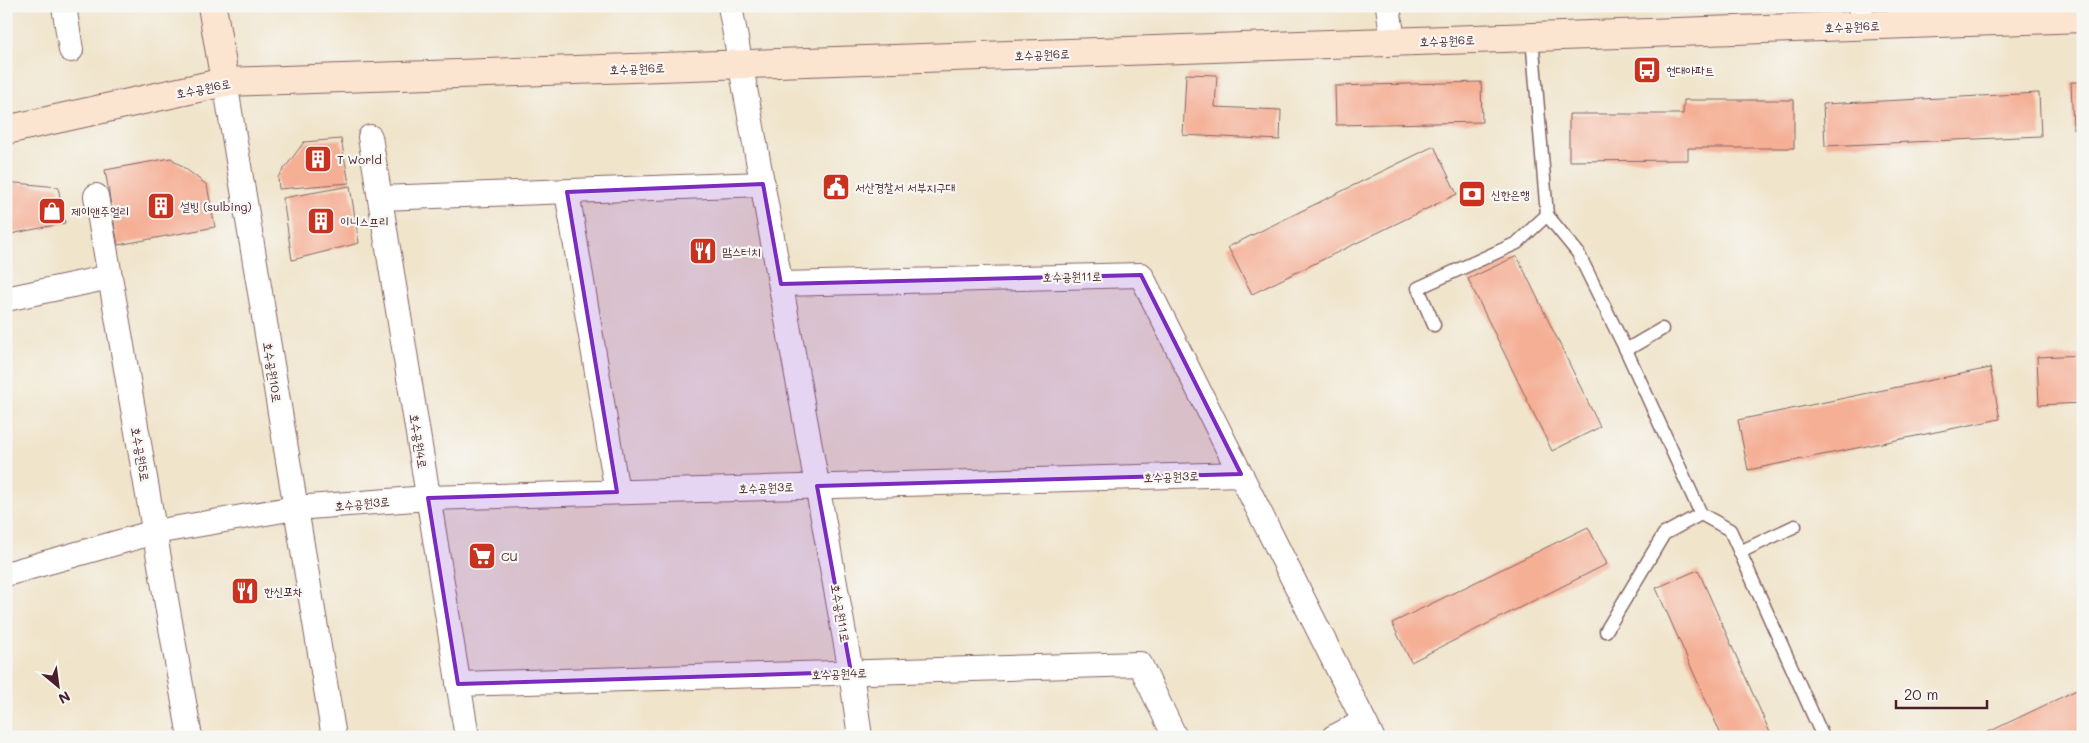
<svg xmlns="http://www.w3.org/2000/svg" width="2089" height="743" font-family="Mali,'Poor Story',sans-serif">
	<rect width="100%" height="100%" fill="#f6f6f2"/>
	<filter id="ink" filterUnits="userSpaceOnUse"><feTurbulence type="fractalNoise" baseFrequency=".02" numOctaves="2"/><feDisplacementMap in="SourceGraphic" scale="10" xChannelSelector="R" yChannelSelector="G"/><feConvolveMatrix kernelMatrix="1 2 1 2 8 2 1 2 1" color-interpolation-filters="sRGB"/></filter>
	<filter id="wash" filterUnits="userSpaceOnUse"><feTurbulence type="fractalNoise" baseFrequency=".0096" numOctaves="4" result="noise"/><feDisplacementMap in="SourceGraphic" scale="20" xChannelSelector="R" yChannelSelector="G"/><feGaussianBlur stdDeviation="1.12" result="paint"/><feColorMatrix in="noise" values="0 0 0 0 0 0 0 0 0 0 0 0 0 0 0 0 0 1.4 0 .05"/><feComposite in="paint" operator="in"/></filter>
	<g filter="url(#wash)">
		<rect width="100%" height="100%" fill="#f0e4cb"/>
		<g id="blocks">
			<g fill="#f5af95">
				<path d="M1186,74L1217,75L1215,107L1281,110L1280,140L1183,135Z"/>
				<path d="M1481,82L1482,122L1336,125L1335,86Z"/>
				<path d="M2071,82H2083V129H2073Z"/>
				<path d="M2039,93L2041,136L1825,146L1823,104Z"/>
				<path d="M1684,100H1794V148H1688V160L1569,161V114H1683Z"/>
				<path d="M341,139L349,183L279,189L278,177L304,142Z"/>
				<path d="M1434,146L1457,194L1252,294L1228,247Z"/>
				<path d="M171,158L207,185L215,227L118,245L105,170Z"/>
				<path d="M6,182L58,187L65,223L6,235Z"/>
				<path d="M350,186L359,243L292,260L283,198Z"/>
				<path d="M1517,256L1600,427L1552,451L1468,279Z"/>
				<path d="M2083,355V403L2039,405L2037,357Z"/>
				<path d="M1990,368L2000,419L1748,470L1738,420Z"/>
				<path d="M1588,527L1607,564L1411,662L1392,623Z"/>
				<path d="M1698,570L1772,737H1722L1656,588Z"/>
				<path d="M2083,687V737H1978Z"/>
			</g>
		</g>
	</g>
	<g filter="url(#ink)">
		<use href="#blocks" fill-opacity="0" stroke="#846463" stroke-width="1"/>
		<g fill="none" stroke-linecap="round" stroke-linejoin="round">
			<g stroke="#846463" stroke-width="15">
				<g id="lane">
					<path d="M1532,37L1547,215L1578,253L1626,350L1701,514L1730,530L1823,737"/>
					<path d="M1434,325L1418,288L1517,243L1547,215"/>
					<path d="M1626,350L1662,329"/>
					<path d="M1740,552L1795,526"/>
					<path d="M1606,631L1664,534L1701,514"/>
				</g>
			</g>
			<g stroke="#846463" stroke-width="26">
				<g id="street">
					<path d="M64,6L71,50"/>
					<path d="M730,6L851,672L860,737"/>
					<path d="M1388,6L1393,42"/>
					<path d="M1860,6L1864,25"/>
					<path d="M225,82L334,737"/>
					<path d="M370,137L467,737"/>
					<path d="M567,192L617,492"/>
					<path d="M96,196L190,737"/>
					<path d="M380,198L763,184"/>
					<path d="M781,284L1141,275L1372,737"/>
					<path d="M6,299L110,277"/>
					<path d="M6,574L155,532L295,508L428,498L1241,474"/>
					<path d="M458,684L1140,664L1175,737"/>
					<path d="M1334,737L1364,722"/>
				</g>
			</g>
			<g stroke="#846463" stroke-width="30">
				<g id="secondary">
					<path d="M212,6L225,82"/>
					<path d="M6,130L225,82L2083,18"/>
				</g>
			</g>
			<use href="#lane" stroke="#fff" stroke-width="12"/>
			<use href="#street" stroke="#fff" stroke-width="24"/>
			<use href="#secondary" stroke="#fce5d0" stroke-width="28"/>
		</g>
	</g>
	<path fill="#7b2cbf" fill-opacity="0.2" stroke="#7b2cbf" stroke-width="4" stroke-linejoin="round" d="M763,184L781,284L1141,275L1241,474L817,486L851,672L458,684L428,498L617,492L567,192Z"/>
	<defs>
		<g id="bus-square" transform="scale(1.4375)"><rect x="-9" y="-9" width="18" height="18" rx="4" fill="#c8321e" stroke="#f6f6f2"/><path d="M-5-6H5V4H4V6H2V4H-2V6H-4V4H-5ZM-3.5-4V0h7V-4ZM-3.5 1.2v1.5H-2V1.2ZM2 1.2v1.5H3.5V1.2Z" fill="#fff"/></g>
		<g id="building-square" transform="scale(1.4375)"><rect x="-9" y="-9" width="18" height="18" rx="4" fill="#c8321e" stroke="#f6f6f2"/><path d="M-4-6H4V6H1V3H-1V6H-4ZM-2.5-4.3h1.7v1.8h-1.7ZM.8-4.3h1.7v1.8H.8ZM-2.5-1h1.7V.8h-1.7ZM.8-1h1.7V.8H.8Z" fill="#fff"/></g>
		<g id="civic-square" transform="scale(1.4375)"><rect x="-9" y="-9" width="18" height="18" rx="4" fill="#c8321e" stroke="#f6f6f2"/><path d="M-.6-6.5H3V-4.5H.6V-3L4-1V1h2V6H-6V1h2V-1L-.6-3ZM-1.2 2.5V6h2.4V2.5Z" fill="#fff"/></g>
		<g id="bank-square" transform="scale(1.4375)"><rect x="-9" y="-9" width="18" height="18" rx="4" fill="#c8321e" stroke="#f6f6f2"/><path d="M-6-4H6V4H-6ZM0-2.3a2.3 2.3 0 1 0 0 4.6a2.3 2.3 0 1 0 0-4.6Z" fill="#fff"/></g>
		<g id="shop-square" transform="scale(1.4375)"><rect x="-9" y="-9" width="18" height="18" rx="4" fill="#c8321e" stroke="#f6f6f2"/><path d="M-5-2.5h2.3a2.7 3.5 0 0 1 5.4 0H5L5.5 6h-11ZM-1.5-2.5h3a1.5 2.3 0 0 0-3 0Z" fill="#fff"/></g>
		<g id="restaurant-square" transform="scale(1.4375)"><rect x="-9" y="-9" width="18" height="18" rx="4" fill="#c8321e" stroke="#f6f6f2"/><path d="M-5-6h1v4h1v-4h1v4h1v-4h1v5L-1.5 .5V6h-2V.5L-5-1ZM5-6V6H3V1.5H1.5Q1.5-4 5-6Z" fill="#fff"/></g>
		<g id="supermarket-square" transform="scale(1.4375)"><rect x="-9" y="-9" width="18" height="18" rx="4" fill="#c8321e" stroke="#f6f6f2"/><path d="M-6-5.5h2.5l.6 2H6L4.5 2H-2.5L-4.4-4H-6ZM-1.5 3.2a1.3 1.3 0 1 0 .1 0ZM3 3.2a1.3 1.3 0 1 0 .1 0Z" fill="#fff"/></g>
	</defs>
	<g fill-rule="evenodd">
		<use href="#bus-square" x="1647" y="70"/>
		<use href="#building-square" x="318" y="159"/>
		<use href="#civic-square" x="836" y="187"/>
		<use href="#bank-square" x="1472" y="194"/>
		<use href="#building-square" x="161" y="206"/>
		<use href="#shop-square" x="52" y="211"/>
		<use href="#building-square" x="321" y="221"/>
		<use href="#restaurant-square" x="703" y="251"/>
		<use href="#supermarket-square" x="482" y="556"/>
		<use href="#restaurant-square" x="245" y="591"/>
	</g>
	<g text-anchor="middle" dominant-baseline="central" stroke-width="4.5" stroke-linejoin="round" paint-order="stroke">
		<g font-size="12" fill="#4a1f2b" stroke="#f6f6f2">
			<text transform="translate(1852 26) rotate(-2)">호수공원6로</text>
			<text transform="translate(1447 40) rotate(-2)">호수공원6로</text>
			<text transform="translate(1042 54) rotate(-2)">호수공원6로</text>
			<text transform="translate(637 68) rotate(-2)">호수공원6로</text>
			<text transform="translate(203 88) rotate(-11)">호수공원6로</text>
			<text transform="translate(1072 276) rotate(-1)">호수공원11로</text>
			<text transform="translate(273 372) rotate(81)">호수공원10로</text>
			<text transform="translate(419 441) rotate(81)">호수공원4로</text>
			<text transform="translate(141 454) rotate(80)">호수공원5로</text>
			<text transform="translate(1171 476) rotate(-2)">호수공원3로</text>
			<text transform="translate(766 487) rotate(-2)">호수공원3로</text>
			<text transform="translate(362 503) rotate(-5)">호수공원3로</text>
			<text transform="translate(841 613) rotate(80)">호수공원11로</text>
			<text transform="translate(839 673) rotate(-2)">호수공원4로</text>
		</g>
		<g font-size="12" fill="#4a1f2b" stroke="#f6f6f2" text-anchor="start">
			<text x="1666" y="70">현대아파트</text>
			<text x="337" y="159">T World</text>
			<text x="855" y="187">서산경찰서 서부지구대</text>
			<text x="1491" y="194">신한은행</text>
			<text x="180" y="206">설빙 (sulbing)</text>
			<text x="71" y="211">제이앤주얼리</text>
			<text x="340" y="221">이니스프리</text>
			<text x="722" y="251">맘스터치</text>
			<text x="501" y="556">CU</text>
			<text x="264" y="591">한신포차</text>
		</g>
	</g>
	<rect width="2089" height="743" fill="none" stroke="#f6f6f2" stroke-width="25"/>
	<g transform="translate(58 686) rotate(151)" stroke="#f6f6f2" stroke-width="4" paint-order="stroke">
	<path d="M0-4L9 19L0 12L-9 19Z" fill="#4a1f2b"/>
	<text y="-8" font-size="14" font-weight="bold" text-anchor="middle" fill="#4a1f2b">N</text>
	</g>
	<path d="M1896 700v8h91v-8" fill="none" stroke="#4a1f2b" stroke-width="2.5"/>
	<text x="1904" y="700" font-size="15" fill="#4a1f2b" stroke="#f6f6f2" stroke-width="4" paint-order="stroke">20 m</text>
</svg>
